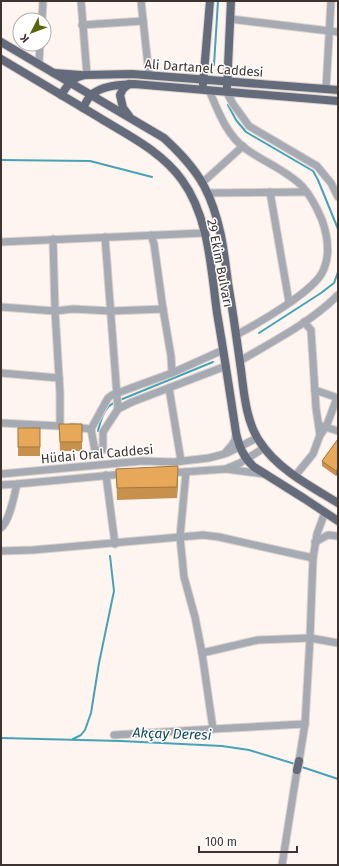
<svg xmlns="http://www.w3.org/2000/svg" width="339" height="866" font-family="'Fira Sans',sans-serif">
	<rect width="100%" height="100%" fill="#fef4f0"/>
	<g fill="none" stroke-linecap="round" stroke-linejoin="round">
		<g stroke="#46a3b6" stroke-width="2">
			<path d="M214,65L218,1"/>
			<path d="M228,105L236,120L246,132L313,171L318,180L338,229"/>
			<path d="M1,160L90,161L152,177"/>
			<path d="M259,333L321,293L334,283L338,272"/>
			<path d="M120,400L213,362"/>
			<path d="M98,431C101,420 104,406 116,402"/>
			<path d="M1,738L121,741L222,746L249,750L295,764"/>
			<path d="M73,739L81,735L85,730L91,713L99,663L114,591L110,556"/>
			<path d="M299,766L338,779"/>
		</g>
		<g stroke="#dbd1cd" stroke-width="9">
			<g id="minor">
				<path d="M81,1L87,75"/>
				<path d="M141,1L149,75"/>
				<path d="M230,19L338,32"/>
				<path d="M42,20L43,1"/>
				<path d="M82,25L143,21"/>
				<path d="M39,64L40,44"/>
				<path d="M326,89L331,1"/>
				<path d="M209,90C218,111 227,136 246,149C264,162 286,170 302,186C311,196 317,208 322,220C328,237 331,256 322,273C311,293 257,324 236,335"/>
				<path d="M226,91L233,104L249,126L317,166L331,183L338,197"/>
				<path d="M202,183L243,146"/>
				<path d="M270,192L289,302"/>
				<path d="M207,193L306,192"/>
				<path d="M151,235L154,244L163,309"/>
				<path d="M105,237L118,409"/>
				<path d="M1,242L204,233"/>
				<path d="M1,307L55,311L53,239"/>
				<path d="M240,361C273,341 310,323 338,295"/>
				<path d="M1,373L59,378"/>
				<path d="M169,388L181,461"/>
				<path d="M315,390L338,398"/>
				<path d="M1,423L60,426V393L55,311L73,309L111,311L163,309L171,356L172,373"/>
				<path d="M322,426L338,431"/>
				<path d="M72,427L91,429L108,398L112,395L172,373L223,350"/>
				<path d="M91,429L95,451L103,450V432L118,409L132,402L226,366"/>
				<path d="M320,435L326,427L337,398"/>
				<path d="M227,453L257,438"/>
				<path d="M228,468L240,463L264,448"/>
				<path d="M186,472L180,537L184,577L195,617L202,653L213,729L305,724"/>
				<path d="M169,473L226,469L264,474"/>
				<path d="M1,474L142,461L174,462L209,458L224,454L232,445L235,440L236,433"/>
				<path d="M106,475L115,544"/>
				<path d="M295,476L313,454L320,435L316,408L311,330L304,322"/>
				<path d="M1,485L17,484L124,474"/>
				<path d="M1,528C10,520 14,496 17,484"/>
				<path d="M315,542L328,535L338,536"/>
				<path d="M1,551L33,550L203,535L219,537L313,558"/>
				<path d="M202,653L258,640L310,638L338,643"/>
				<path d="M114,735L213,729"/>
				<path d="M299,761L305,724L310,638L313,558L317,534L325,512"/>
				<path d="M282,865L297,770"/>
			</g>
		</g>
		<g stroke="#dbd1cd" stroke-width="10">
			<g id="major">
				<path d="M1,42L164,138C179,152 194,167 204,186C220,216 224,250 228,283C233,312 237,341 241,370C244,393 246,422 260,442C277,469 312,487 338,503"/>
				<path d="M1,59C34,79 67,98 100,118C129,136 161,151 182,180C209,217 211,269 217,313C224,353 230,393 236,433C239,446 243,457 254,467L305,499L338,521"/>
				<path d="M54,73L81,75"/>
				<path d="M129,84L123,89L120,95L123,108L129,116"/>
				<path d="M203,84L210,1"/>
				<path d="M227,87L231,1"/>
				<path d="M61,95C68,85 72,77 85,75L132,74L338,90"/>
				<path d="M83,108C85,104 88,98 91,95C103,85 120,85 134,84L338,101"/>
				<path d="M297,770L299,761"/>
			</g>
		</g>
		<use href="#minor" stroke="#a6aab3" stroke-width="7"/>
		<use href="#major" stroke="#646b7a" stroke-width="8"/>
	</g>
	<g fill="#c7904d">
		<path d="M59,424H82V451H60Z"/>
		<rect x="18" y="428" width="22" height="28"/>
		<path d="M338,439L336,476L322,466V461Z"/>
		<path d="M116,469L178,478L177,498L117,500Z"/>
	</g>
	<g fill="#a2763e">
		<path d="M178,466V478L177,498V487Z"/>
		<path d="M338,468V474L336,476V471Z"/>
	</g>
	<g fill="#e7a859" stroke="#a2763e">
		<path d="M59,424H82V442H60Z"/>
		<rect x="18" y="428" width="22" height="19"/>
		<path d="M338,439V468L336,471L322,461Z"/>
		<path d="M178,466L177,487L117,488L116,469Z"/>
	</g>
	<g text-anchor="middle" dominant-baseline="central" stroke-width="3" stroke-linejoin="round" paint-order="stroke">
		<g font-size="13" fill="#3d3330" stroke="#fff">
			<text transform="translate(204 68) rotate(4)">Ali Dartanel Caddesi</text>
			<text transform="translate(220 263) rotate(79)">29 Ekim Bulvarı</text>
			<text transform="translate(97 454) rotate(-5)">Hüdai Oral Caddesi</text>
		</g>
		<g font-size="14" font-style="italic" fill="#114c57" stroke="#fff">
			<text transform="translate(172 734) rotate(2)">Akçay Deresi</text>
		</g>
	</g>
	<rect width="339" height="866" fill="none" stroke="#3d3330" stroke-width="4"/>
	<g transform="translate(32 32) rotate(228)"><circle r="19" fill="#ffffff" stroke="#b1adac"/>
	<path d="M0-3L7 15L0 10L-7 15Z" fill="#59660b"/>
	<text y="-6" font-size="11" font-weight="bold" text-anchor="middle" fill="#3d3330">K</text>
	</g>
	<path d="M199 846v6h98v-6" fill="none" stroke="#3d3330" stroke-width="2"/>
	<text x="205" y="846" font-size="12" fill="#3d3330" stroke="#ffffff" stroke-width="3" paint-order="stroke">100 m</text>
</svg>
